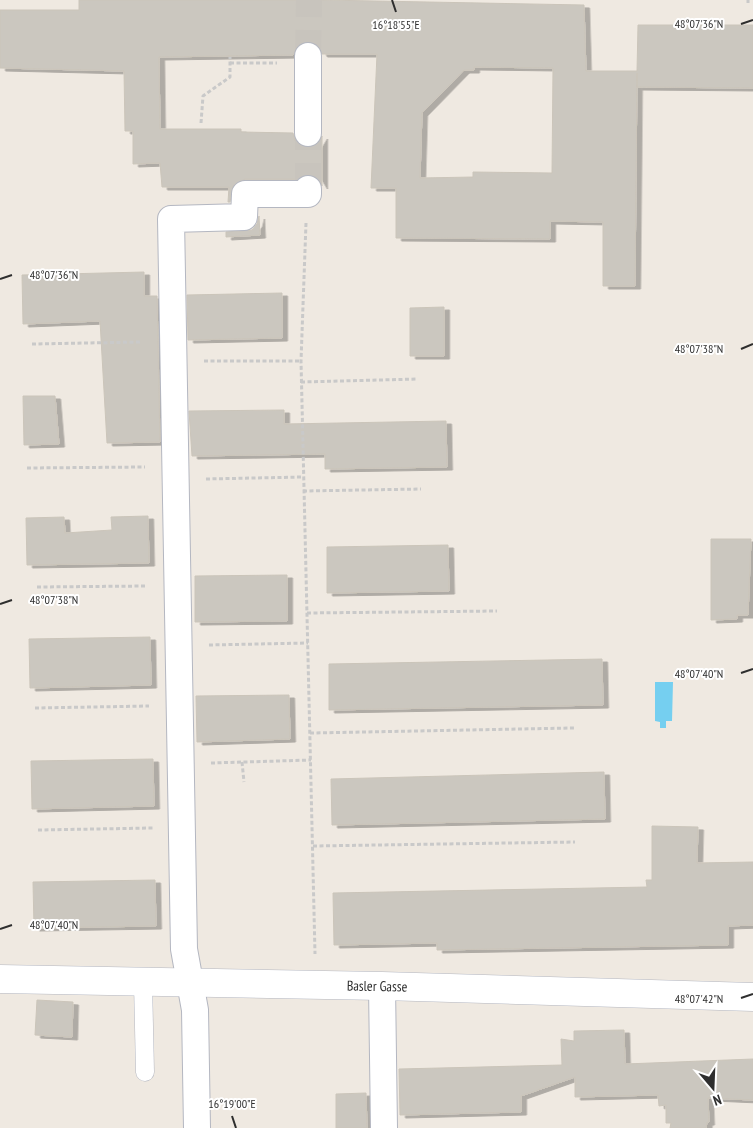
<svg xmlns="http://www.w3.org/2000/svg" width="753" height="1128" font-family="'PT Sans Narrow',sans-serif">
	<defs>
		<filter id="shadow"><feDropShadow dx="5.5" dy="3" stdDeviation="0" flood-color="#0004"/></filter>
	</defs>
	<rect width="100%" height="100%" fill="#efe9e1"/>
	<path fill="#75cff0" d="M655,682H673L672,721H666V728H660V722L655,721Z"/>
	<g fill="#cbc7bf" stroke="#cbc5ba" fill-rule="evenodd" filter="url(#shadow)">
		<path d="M79,0H323L584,5L586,71H637L638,25H753V88L637,87V73L635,286H603V222L550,221V239L396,238V188H371L377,54H322L316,43L308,41L300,43L293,55L159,57L160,129H241V132L293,133L295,141L301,146L308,148L316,146L322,136V186L316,176L308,174L297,179H245L233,186L230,202H228L229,187H162L160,163L133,164V131H125L124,71L0,68V10H79ZM474,67L553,68L552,173L473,172V177L420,178L422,113L464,70H474Z"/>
		<path d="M259,216L260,235L226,237V232L252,230L257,224Z"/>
		<path d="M144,272V296H157L160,442L107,443L100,321L23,324L22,275Z"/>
		<path d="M282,293V338L188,340L187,295Z"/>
		<path d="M444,307V356H410V308Z"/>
		<path d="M23,396H55L59,444L24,445Z"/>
		<path d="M284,410V424L446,421L447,467L325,469V454L192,456L189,411Z"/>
		<path d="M148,516L149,563L27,565L26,518L64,517L65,533L112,530L111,517Z"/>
		<path d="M711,539H751L748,615H737V619L711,620Z"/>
		<path d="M448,545L449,591L327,593V547Z"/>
		<path d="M287,575V621L195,622V576Z"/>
		<path d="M150,637L151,685L30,688L29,639Z"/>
		<path d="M602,659L603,705L329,710V664Z"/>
		<path d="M289,695L290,739L197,742L196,696Z"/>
		<path d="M153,759L154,806L32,809L31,761Z"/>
		<path d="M604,772L605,819L332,825L331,779Z"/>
		<path d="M652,826L698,827L697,863L753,862V925L728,926V945L437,950V943L334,945L333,893L647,887L646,880H652Z"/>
		<path d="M155,880L156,926L34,928L33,882Z"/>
		<path d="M37,1000L73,1002L72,1037L35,1035Z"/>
		<path d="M624,1030L625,1064L753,1059V1100L708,1098L709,1122H707L706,1128H670L671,1123H666V1105L659,1106L658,1095L575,1097V1077L521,1096V1112L400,1115L399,1069L562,1065L561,1039L574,1041V1031Z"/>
		<path d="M366,1093L367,1128H336V1094Z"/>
	</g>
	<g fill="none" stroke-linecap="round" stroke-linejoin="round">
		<g stroke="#c8c4bd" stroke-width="26" stroke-dasharray="26 13" stroke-linecap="butt">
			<path d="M308,56L309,0"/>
			<path d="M308,189V133"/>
		</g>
		<g stroke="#b4b7c1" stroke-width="19">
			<path id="service" d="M143,982L145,1072"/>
		</g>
		<g stroke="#b4b7c1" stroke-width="28">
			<g id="pedestrian">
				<path d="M308,133V56"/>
				<path d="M382,986L384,1128"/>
				<path d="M197,1128L195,1010L184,949L171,219L244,217L245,194H308V189"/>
			</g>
		</g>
		<g stroke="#b4b7c1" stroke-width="29">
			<path id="minor" d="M0,979L382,986L753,997"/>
		</g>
		<g stroke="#c9c9c9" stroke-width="3" stroke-dasharray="4 2.5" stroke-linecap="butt">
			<path d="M748,3V0"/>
			<path d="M230,63H277"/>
			<path d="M201,123L203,96L230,77V57"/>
			<path d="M306,223L301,361L315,954"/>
			<path d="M32,344L142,342"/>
			<path d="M204,361H301"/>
			<path d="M301,382L417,379"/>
			<path d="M27,468L145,467"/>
			<path d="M206,479L303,477"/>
			<path d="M303,491L421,489"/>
			<path d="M37,587L147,586"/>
			<path d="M307,613L497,611"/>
			<path d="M209,645L308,643"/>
			<path d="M35,708L149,706"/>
			<path d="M310,733L574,728"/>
			<path d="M242,762L244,782"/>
			<path d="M211,763L311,760"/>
			<path d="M38,830L153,828"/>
			<path d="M313,846L575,842"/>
		</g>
		<use href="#service" stroke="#fff" stroke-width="18"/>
		<use href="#pedestrian" stroke="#fff" stroke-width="26"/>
		<use href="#minor" stroke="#fff" stroke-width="28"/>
	</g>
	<path fill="none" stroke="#2e2e2e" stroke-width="2" d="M392,0L396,12M741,24L753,20M0,279L12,275M741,349L753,344M0,604L12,600M741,673L753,669M0,929L12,925M741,998L753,994M232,1116L236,1128"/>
	<g text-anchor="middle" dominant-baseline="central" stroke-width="4" stroke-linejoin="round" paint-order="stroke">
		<g font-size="14" fill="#2e2e2e" stroke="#fff">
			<text transform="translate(377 986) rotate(1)">Basler Gasse</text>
		</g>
	</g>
	<g font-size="12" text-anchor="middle" fill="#2e2e2e" stroke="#fff" stroke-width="4" stroke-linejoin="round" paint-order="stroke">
		<text x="699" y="28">48°07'36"N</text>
		<text x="396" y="29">16°18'55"E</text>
		<text x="54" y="279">48°07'36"N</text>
		<text x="699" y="353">48°07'38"N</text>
		<text x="54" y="604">48°07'38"N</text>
		<text x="699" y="678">48°07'40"N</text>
		<text x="54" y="929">48°07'40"N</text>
		<text x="699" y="1003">48°07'42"N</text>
		<text x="232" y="1108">16°19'00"E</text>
	</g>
	<g transform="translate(713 1088) rotate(161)" stroke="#ffffff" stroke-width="4" paint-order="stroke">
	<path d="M0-4L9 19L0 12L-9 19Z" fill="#2e2e2e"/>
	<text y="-8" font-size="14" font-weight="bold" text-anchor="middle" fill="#2e2e2e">N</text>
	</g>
</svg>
